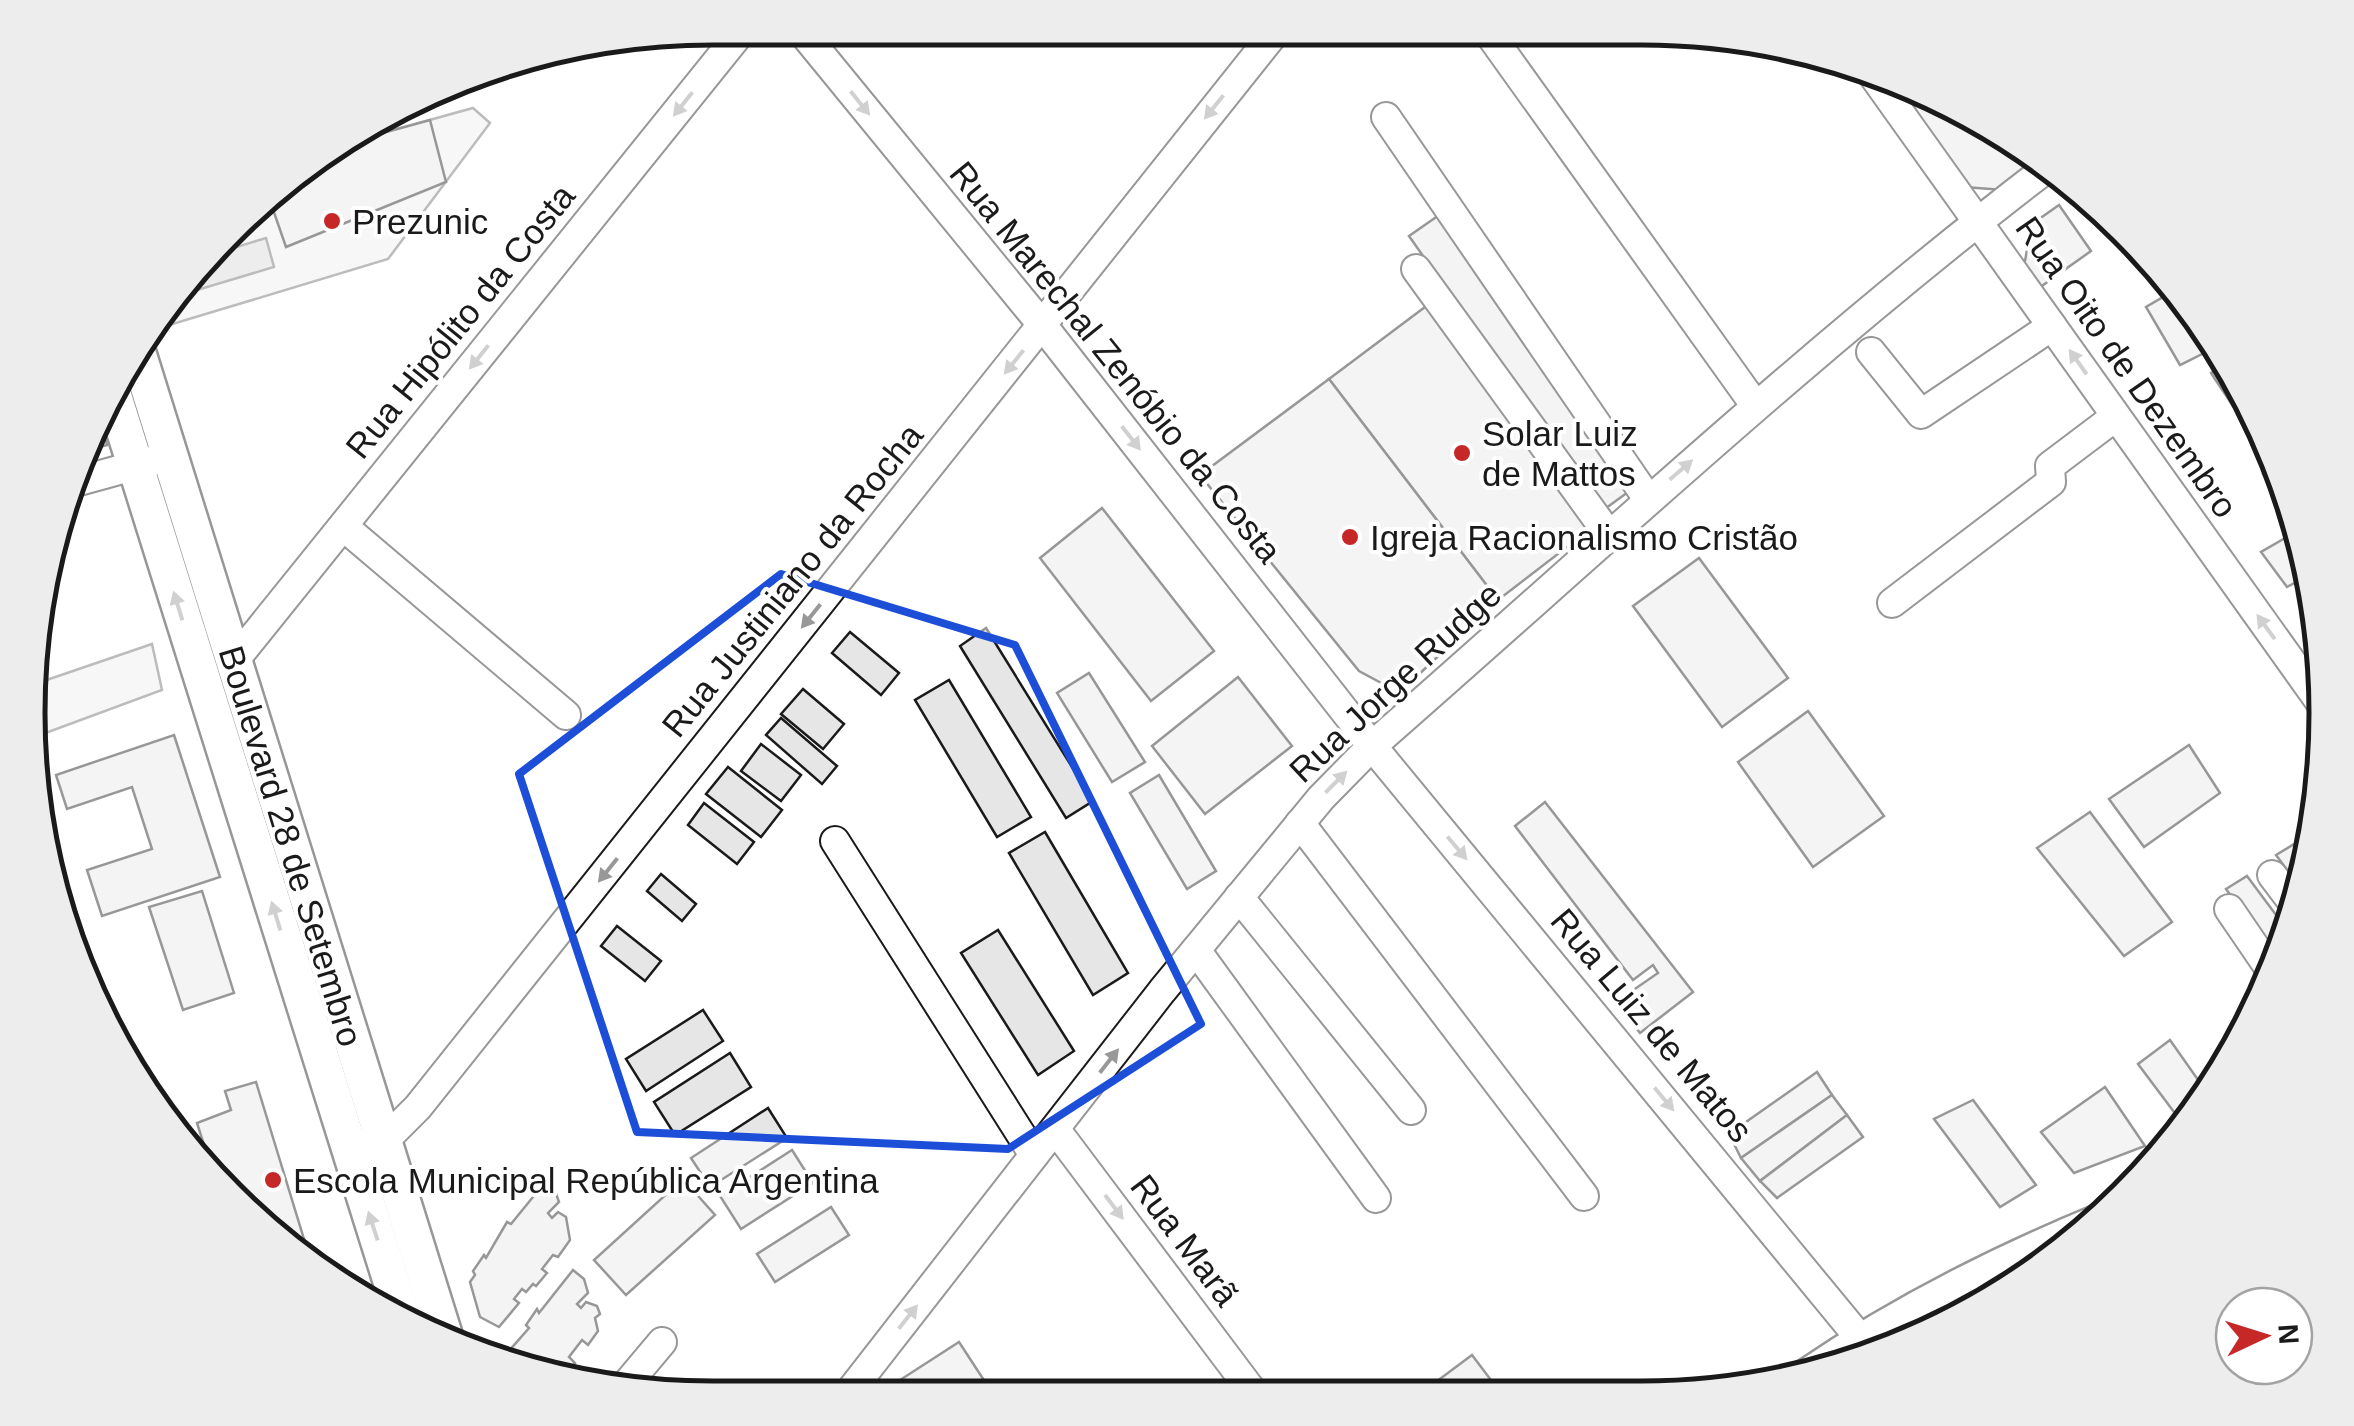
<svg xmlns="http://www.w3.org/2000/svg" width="2354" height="1426" font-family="Helvetica,sans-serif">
	<rect width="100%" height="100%" fill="#fff"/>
	<g fill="#ededed" stroke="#6a6a6a" stroke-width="2.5">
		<path d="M473,108L490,123L388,259L156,329L154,321L296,169L343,144Z"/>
		<path d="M152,644L162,690L32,738L28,714L32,685Z"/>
		<path d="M40,787L78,962L64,933Z"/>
	</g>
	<path fill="#d7d7d7" stroke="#6a6a6a" stroke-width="2.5" d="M266,238L274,267L194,291L191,281L217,253Z"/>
	<g fill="#e6e6e6" stroke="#1a1a1a" stroke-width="2.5">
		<path d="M1895,77L1903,79L2042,160L2004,190L1964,187Z"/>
		<path d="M430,120L446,182L286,247L269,198L296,169L343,144Z"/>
		<path d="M2059,205L2091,251L2039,288L2024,266L2032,224Z"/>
		<path d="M1442,213L1635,487L1602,511L1409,236Z"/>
		<path d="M2177,289L2190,308L2183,312L2206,352L2180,365L2146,307Z"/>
		<path d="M1429,304L1593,527L1498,600L1329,379Z"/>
		<path d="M2228,361L2248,401L2235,409L2211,373Z"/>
		<path d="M1329,379L1498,600L1415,678L1385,685L1359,671L1200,475Z"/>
		<path d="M100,420L107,445L84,451Z"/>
		<path d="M2278,465L2292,502L2285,507L2263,474Z"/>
		<path d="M1102,508L1214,651L1151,701L1040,558Z"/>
		<path d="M2299,530L2309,575L2287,587L2261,552Z"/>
		<path d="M1699,558L1788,678L1722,727L1633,606Z"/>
		<path d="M986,628L1093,801L1066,818L960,646Z"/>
		<path d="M850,632L899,673L881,695L832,653Z"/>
		<path d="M1089,673L1145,762L1112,782L1057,693Z"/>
		<path d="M1238,677L1292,746L1205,814L1152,746Z"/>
		<path d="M949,680L1031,817L997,837L915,700Z"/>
		<path d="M803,689L844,724L823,749L781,714Z"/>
		<path d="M1808,711L1884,816L1813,867L1738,762Z"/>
		<path d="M781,718L837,766L822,784L766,735Z"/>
		<path d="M174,735L220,877L102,916L87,870L152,849L132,787L67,809L56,775Z"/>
		<path d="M761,744L801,775L781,801L741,771Z"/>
		<path d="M2189,745L2220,793L2144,847L2109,799Z"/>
		<path d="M728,767L782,810L761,837L706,794Z"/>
		<path d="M1159,775L1216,871L1187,889L1130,793Z"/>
		<path d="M1545,802L1693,992L1640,1033L1616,1002L1658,973L1653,965L1633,980L1515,826Z"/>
		<path d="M704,803L754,842L737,864L688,825Z"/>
		<path d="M2090,812L2172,922L2124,956L2037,848Z"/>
		<path d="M1045,832L1128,973L1093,995L1009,853Z"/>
		<path d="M2299,841L2309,857L2303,891L2276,855Z"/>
		<path d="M661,874L696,904L682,921L647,891Z"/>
		<path d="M2247,876L2288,931L2277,960L2226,889Z"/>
		<path d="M202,891L234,993L183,1010L149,907Z"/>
		<path d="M617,926L661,961L645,981L601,946Z"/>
		<path d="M998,930L1074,1051L1038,1075L961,953Z"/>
		<path d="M703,1010L723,1041L646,1091L626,1059Z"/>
		<path d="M2170,1040L2208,1094L2186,1128L2138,1064Z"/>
		<path d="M730,1053L751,1087L675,1135L654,1102Z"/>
		<path d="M1817,1072L1832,1095L1741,1158L1729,1134Z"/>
		<path d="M256,1082L307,1249L293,1254L211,1167L197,1123L231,1110L225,1091Z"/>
		<path d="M2105,1087L2145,1146L2074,1173L2041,1132Z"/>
		<path d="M1832,1095L1847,1115L1760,1181L1741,1158Z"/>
		<path d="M1973,1100L2036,1185L2000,1207L1934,1119Z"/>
		<path d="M768,1108L787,1138L710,1187L691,1158Z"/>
		<path d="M1847,1115L1863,1137L1777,1198L1760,1181Z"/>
		<path d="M792,1150L813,1183L741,1229L720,1196Z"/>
		<path d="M683,1179L715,1215L626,1295L594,1260Z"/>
		<path d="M546,1181L554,1188L559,1202L548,1213L552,1218L558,1212L566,1217L570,1240L558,1257L553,1255L542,1269L547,1273L536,1286L533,1284L526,1292L522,1289L514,1299L519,1303L499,1327L480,1317L470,1282L475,1275L473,1271L484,1255L486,1258L507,1222L511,1224Z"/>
		<path d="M831,1207L849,1235L775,1282L757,1254Z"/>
		<path d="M573,1270L584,1279L588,1293L577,1304L581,1308L586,1302L597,1306L600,1314L595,1318L598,1331L588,1345L582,1340L569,1357L575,1363L565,1376L559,1371L556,1375L501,1360L529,1328L526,1325L537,1309L539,1313Z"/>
		<path d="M959,1342L993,1394H909L900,1380Z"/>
		<path d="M1472,1355L1503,1396H1417Z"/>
	</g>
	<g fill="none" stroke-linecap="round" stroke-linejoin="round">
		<g stroke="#1a1a1a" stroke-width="32">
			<g id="minor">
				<path d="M799,28L1043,326L1372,746L1872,1353"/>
				<path d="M1488,32L1755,405"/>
				<path d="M1870,71L2323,706"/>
				<path d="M1386,117L1648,499"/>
				<path d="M1416,269L1609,535"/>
				<path d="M1871,352L1921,414L2052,326"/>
				<path d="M68,484L155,460"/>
				<path d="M343,526L566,715"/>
				<path d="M1892,603L2051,482L2050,466L2115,417"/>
				<path d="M234,661L744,28"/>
				<path d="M1300,823L1584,1196"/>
				<path d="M835,841L1034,1155"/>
				<path d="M2272,875L2297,908"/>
				<path d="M1239,897L1411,1110"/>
				<path d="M2229,909L2272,972"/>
				<path d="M1196,950L1376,1198"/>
				<path d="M1056,1130L1255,1395"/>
				<path d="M366,1145L382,1143L418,1107L1276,31"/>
				<path d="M620,1392L662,1342"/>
				<path d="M848,1394L1162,991L1321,798L1372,746C1596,550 1814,346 2051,165"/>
			</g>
		</g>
		<g stroke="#1a1a1a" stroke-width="40">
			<g id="major">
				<path d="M136,347L447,1344"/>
				<path d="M113,394L403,1319"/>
				<path d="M1807,1377C1898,1315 1996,1265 2098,1223"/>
			</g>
		</g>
		<use href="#minor" stroke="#fff" stroke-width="28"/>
		<use href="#major" stroke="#fff" stroke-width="35"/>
	</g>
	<defs><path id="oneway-solid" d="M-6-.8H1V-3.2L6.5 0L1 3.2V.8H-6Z" transform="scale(2.5)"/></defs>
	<g fill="#989898">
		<use href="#oneway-solid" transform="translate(860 103) rotate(51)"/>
		<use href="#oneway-solid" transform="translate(683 104) rotate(129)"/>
		<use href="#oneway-solid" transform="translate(1214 107) rotate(129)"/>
		<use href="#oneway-solid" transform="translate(479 357) rotate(129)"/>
		<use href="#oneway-solid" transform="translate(1014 362) rotate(129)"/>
		<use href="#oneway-solid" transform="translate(2078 362) rotate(-125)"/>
		<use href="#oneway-solid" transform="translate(1131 438) rotate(52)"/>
		<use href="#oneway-solid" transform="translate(1681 470) rotate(-41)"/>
		<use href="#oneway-solid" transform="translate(178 606) rotate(-107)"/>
		<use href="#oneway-solid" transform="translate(811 616) rotate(129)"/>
		<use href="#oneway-solid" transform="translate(2266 627) rotate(-126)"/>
		<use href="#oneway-solid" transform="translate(1336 782) rotate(-45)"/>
		<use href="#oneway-solid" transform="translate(1457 848) rotate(50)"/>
		<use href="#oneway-solid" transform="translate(608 870) rotate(129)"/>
		<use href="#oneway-solid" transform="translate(276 916) rotate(-107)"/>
		<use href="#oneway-solid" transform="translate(1109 1061) rotate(-52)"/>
		<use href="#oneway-solid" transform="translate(1664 1099) rotate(50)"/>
		<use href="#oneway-solid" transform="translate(1114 1207) rotate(53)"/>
		<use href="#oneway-solid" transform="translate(373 1226) rotate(-108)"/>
		<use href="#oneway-solid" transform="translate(908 1317) rotate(-52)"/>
	</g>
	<path d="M0 0H2354V1426H0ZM781,574L1015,645L1201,1024L1008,1149L637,1132L519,774Z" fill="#fff" fill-opacity=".55" fill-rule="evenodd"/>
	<path fill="none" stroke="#1d4ed8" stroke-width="8" stroke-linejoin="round" d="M781,574L1015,645L1201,1024L1008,1149L637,1132L519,774Z"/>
	<g fill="#c62828" stroke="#fff" stroke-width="4">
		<circle cx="332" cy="221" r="10"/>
		<circle cx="1462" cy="453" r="10"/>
		<circle cx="1350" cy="537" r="10"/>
		<circle cx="273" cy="1180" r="10"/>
	</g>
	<g text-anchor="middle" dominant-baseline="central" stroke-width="8" stroke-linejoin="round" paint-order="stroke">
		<g font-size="35" fill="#1a1a1a" stroke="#fff" text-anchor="start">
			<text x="352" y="221">Prezunic</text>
			<text x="1482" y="433">Solar Luiz<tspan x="1482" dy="40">de Mattos</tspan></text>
			<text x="1370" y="537">Igreja Racionalismo Cristão</text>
			<text x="293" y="1180">Escola Municipal República Argentina</text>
		</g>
		<g font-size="35" fill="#1a1a1a" stroke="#fff">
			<text transform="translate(460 321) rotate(-51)">Rua Hipólito da Costa</text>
			<text transform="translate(1116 362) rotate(51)">Rua Marechal Zenóbio da Costa</text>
			<text transform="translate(2127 367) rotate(55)">Rua Oito de Dezembro</text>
			<text transform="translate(792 580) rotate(-51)">Rua Justiniano da Rocha</text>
			<text transform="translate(1395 682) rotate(-43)">Rua Jorge Rudge</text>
			<text transform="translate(291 846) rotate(73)">Boulevard 28 de Setembro</text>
			<text transform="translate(1652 1025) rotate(50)">Rua Luiz de Matos</text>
			<text transform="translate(1185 1240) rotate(53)">Rua Marã</text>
		</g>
	</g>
	<path d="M0 0H2354V1426H0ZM713 45H1641A668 668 0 0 1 2309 713V713A668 668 0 0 1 1641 1381H713A668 668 0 0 1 45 713V713A668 668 0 0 1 713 45Z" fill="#ededed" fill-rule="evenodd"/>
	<path fill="none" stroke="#1a1a1a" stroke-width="5" d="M713 45H1641A668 668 0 0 1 2309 713V713A668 668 0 0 1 1641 1381H713A668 668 0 0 1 45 713V713A668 668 0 0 1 713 45Z"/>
	<g transform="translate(2264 1336) rotate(86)"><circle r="48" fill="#ffffff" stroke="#a3a3a3" stroke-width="2.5"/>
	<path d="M0-8L18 38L0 25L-18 38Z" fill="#c62828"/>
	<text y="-15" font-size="28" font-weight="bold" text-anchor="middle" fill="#1a1a1a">N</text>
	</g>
</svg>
